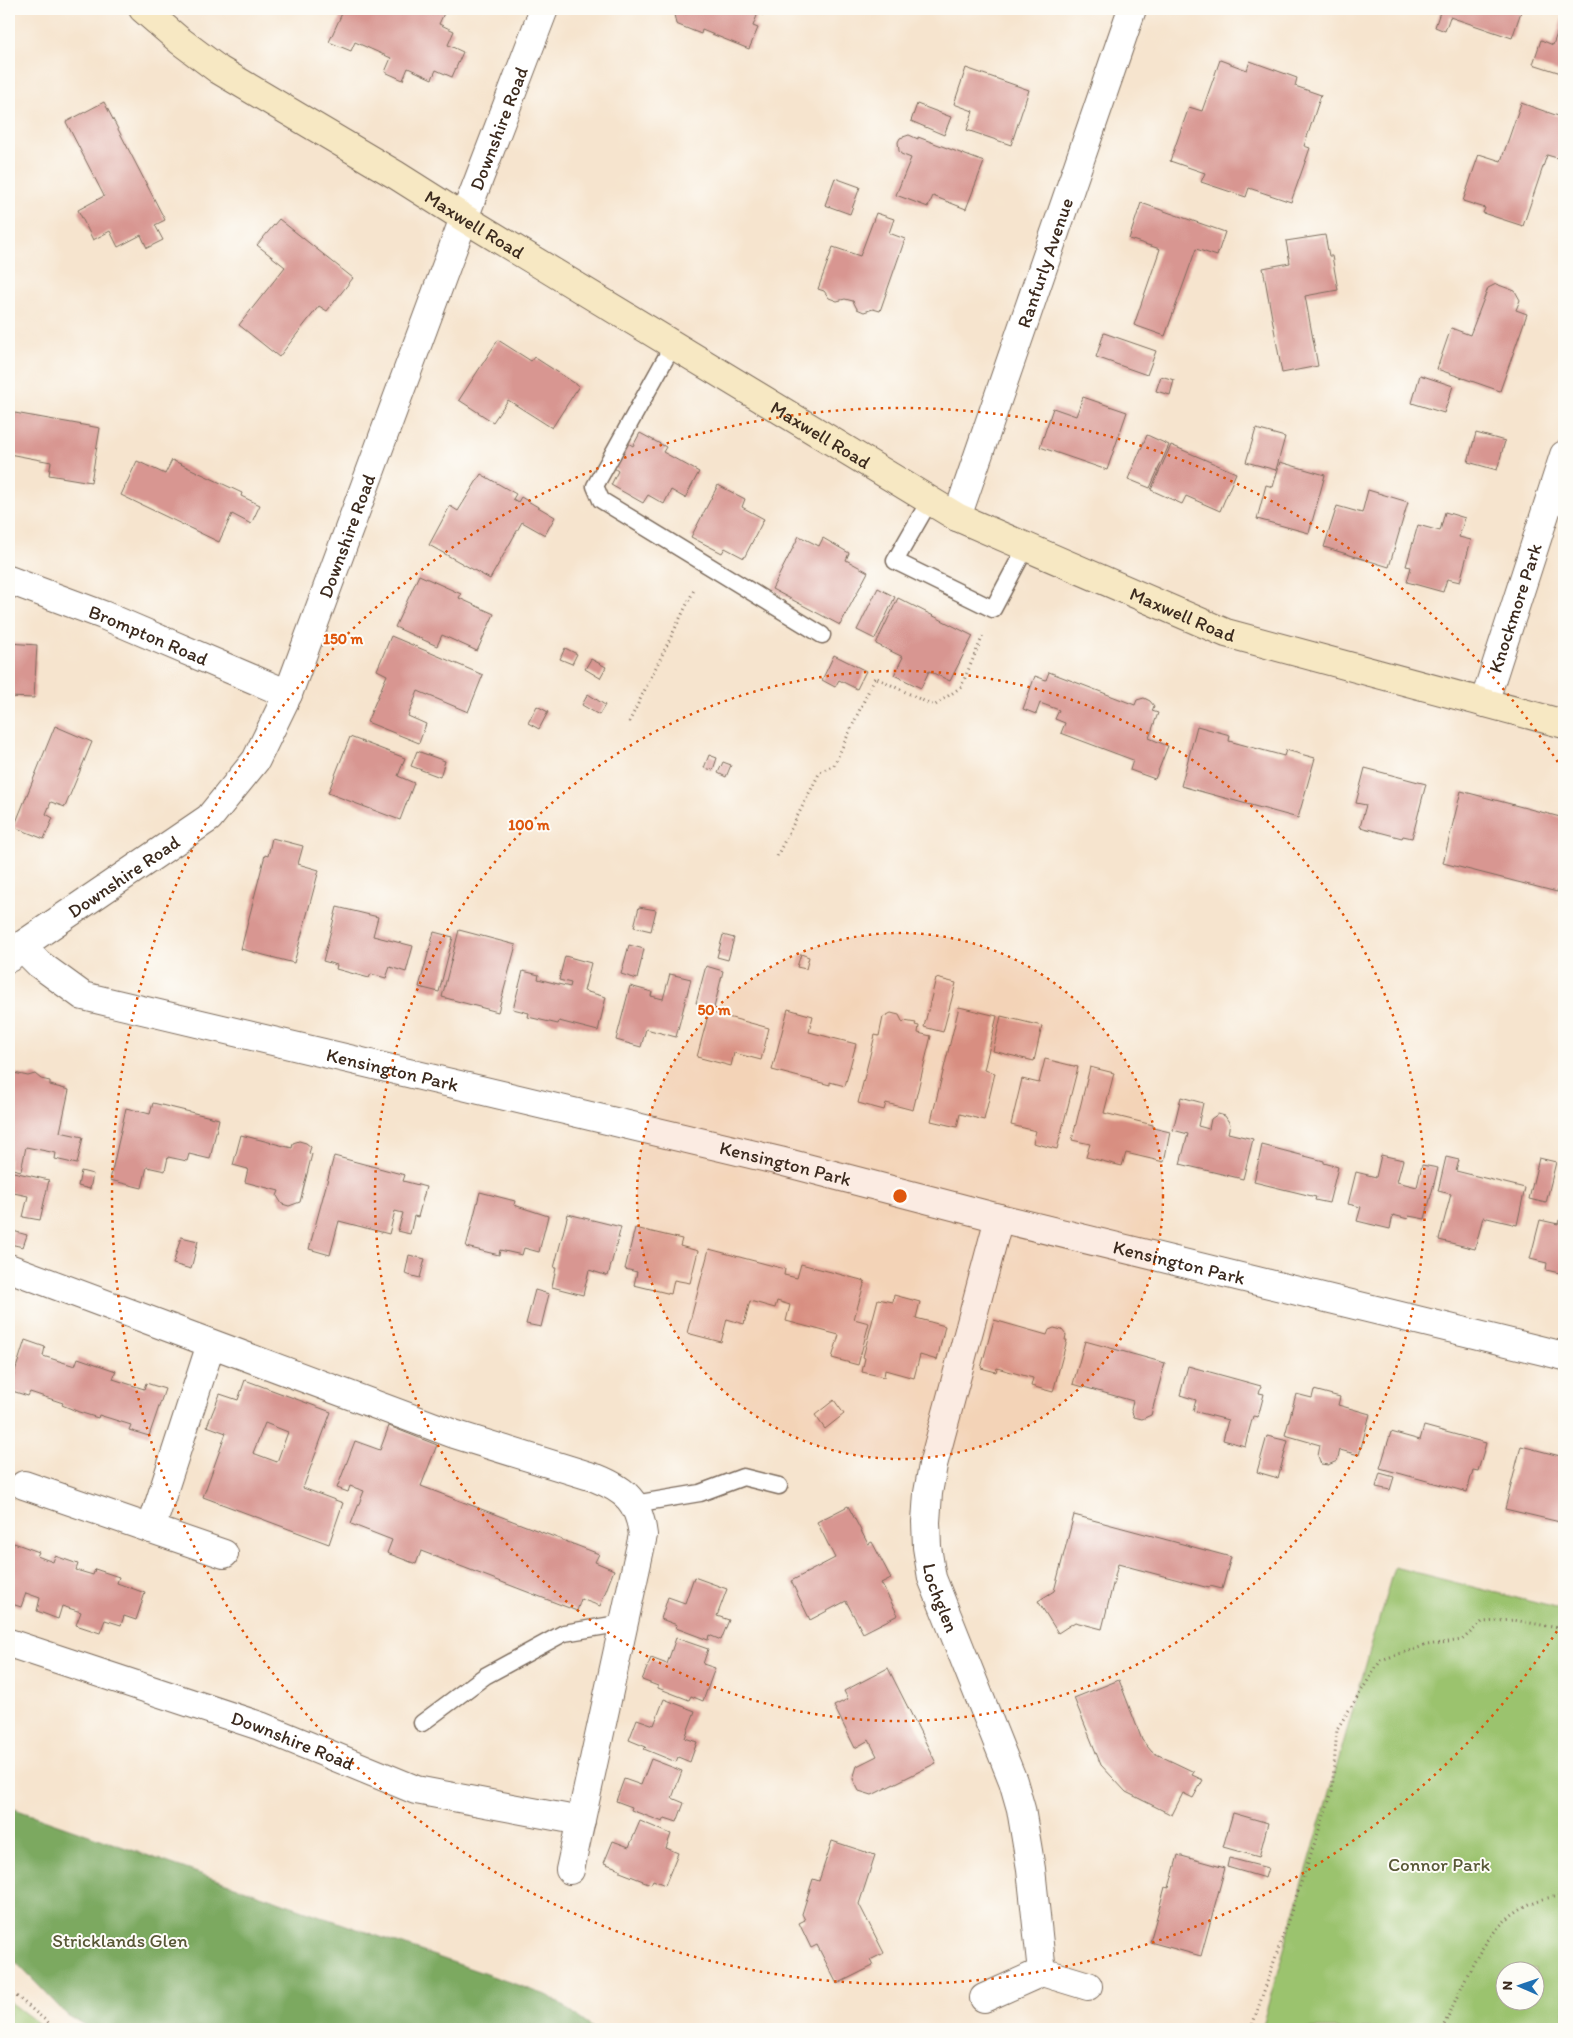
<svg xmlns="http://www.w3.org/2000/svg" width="1573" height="2038" font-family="Itim,sans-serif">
	<rect width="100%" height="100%" fill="#fdfcf7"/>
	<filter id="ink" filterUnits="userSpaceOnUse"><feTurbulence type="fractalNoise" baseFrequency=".02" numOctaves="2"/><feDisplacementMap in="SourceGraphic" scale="10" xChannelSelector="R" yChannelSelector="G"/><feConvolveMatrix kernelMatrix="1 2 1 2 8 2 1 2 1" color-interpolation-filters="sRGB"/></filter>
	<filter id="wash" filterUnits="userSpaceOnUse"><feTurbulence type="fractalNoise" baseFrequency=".0096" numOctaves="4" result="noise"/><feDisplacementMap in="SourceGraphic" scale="20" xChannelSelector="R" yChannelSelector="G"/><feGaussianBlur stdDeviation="1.12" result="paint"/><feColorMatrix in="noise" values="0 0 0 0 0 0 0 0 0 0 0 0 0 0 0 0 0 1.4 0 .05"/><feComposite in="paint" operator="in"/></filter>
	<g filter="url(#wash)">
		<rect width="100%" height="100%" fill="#f6e4ce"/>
		<g fill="#9bc36e" stroke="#6b7646" fill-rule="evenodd">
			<path d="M1394,1567L1564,1610V2029H1261ZM1506,1970H1536V2000H1506Z"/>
			<path d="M9,2001L10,2002L46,2029H9Z"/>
		</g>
		<path fill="#7ca961" stroke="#5c6a40" d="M9,1807L549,1996L594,2029H91L67,2015L9,1955Z"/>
		<g id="blocks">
			<g fill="#d89691" fill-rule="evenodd">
				<path d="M344,9H446L439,24L454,31L448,45L463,52L452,77L436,70L432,79L408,68L403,80L385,72L391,58L355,42L351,51L329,42Z"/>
				<path d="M673,9H765L763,15L758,13L753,26L758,28L749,49L702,30L701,34L676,24Z"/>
				<path d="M1441,9H1522L1512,38L1450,17L1445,31L1435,27Z"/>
				<path d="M1564,13V74L1533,64L1541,40L1553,45Z"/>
				<path d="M1220,60L1247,70L1250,61L1297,78L1295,86L1321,95L1304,146L1310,148L1291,202L1249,188L1246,197L1201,182L1205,173L1170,161L1189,107L1202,111Z"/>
				<path d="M966,68L1029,90L1011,145L967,130L973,111L954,104Z"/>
				<path d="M104,102L165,220L155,225L163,240L147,248L141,235L118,247L110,231L93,240L78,210L104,196L66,122Z"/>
				<path d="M1521,103L1564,118V160L1547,155L1523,226L1483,213L1485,208L1463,201L1479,154L1501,161Z"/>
				<path d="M917,104L951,117L944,135L911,121Z"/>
				<path d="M909,135L918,139V137L984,162L966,209L933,196L928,207L896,195L911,158L901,154L899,151L898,142L900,138Z"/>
				<path d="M835,178L860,187L850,214L825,205Z"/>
				<path d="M1141,203L1225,232L1217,256L1196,249L1165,336L1134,325L1160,249L1129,239Z"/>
				<path d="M876,213L894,219L889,233L905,239L880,311L873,309L864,312L857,309L853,301L845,299L837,301L829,298L824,291L818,289L833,247L860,256Z"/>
				<path d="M279,219L353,278L327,311L319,306L279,357L239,325L285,267L257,245Z"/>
				<path d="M1325,235L1329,256H1332L1338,290L1305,296L1318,366L1282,373L1263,268L1290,263L1286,241Z"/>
				<path d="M1496,284L1515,291L1520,300L1516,310L1527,314L1500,391L1437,369L1451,328L1470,335L1488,288Z"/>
				<path d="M1104,333L1156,351L1147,375L1096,357Z"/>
				<path d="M498,340L531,361L534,357L579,386L552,428L508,400L493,422L459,400Z"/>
				<path d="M1420,375L1453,386L1444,413L1412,403Z"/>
				<path d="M1161,376L1174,380L1170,395L1156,391Z"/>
				<path d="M1083,397L1127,412L1107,470L1040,447L1053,408L1076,416Z"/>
				<path d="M9,412L100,428L91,482L49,475L51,462L9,454Z"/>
				<path d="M1256,429L1285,437L1276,470L1246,462Z"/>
				<path d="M640,433L666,447L663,452L699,472L685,498L671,490L664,504L648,495L643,503L611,485L618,471L614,468L628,443L633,446Z"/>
				<path d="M1476,433L1505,441L1497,470L1468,462Z"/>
				<path d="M1147,435L1169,445L1150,488L1128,479Z"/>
				<path d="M1171,445L1236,473L1220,511L1186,496L1182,504L1151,490Z"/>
				<path d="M172,460L242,493L241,496L260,505L251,524L232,514L219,542L121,495L137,461L165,474Z"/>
				<path d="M1280,462L1325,475L1309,533L1257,519L1266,485L1273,487Z"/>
				<path d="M481,474L516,494L513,499L518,502L521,497L555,517L545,535L522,522L490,579L429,545L450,506L458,511Z"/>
				<path d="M718,485L745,499L742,507L764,519L744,558L725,548L722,553L691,537Z"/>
				<path d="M1368,490L1408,502L1389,567L1324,547L1337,506L1362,513Z"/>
				<path d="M1445,512L1465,518L1459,537L1471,540L1460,582L1447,579L1443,592L1407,582L1411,567L1406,566L1418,525L1440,531Z"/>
				<path d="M799,536L819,546L823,538L849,553L846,560L868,572L840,625L772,589Z"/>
				<path d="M419,575L461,594L459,598L494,614L477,651L442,635L437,646L395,627Z"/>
				<path d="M878,588L895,597L875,639L857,630Z"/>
				<path d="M898,598L973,636L950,681L929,671L921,688L894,675L903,657L876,644Z"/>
				<path d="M391,636L483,675L468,712L418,691L408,716L426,724L419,743L367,722L387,675L377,670Z"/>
				<path d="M9,643L37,645L34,698L9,697Z"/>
				<path d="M565,648L577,654L572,664L560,659Z"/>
				<path d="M834,655L866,671L857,689L839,680L835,687L822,680Z"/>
				<path d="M591,659L606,667L600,678L585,669Z"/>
				<path d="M1049,672L1135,705L1137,700L1144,698L1150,701L1154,706L1152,711L1158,713L1149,738L1168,746L1155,779L1130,770L1133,760L1061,733L1065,723L1055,719L1059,710L1040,703L1036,714L1023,709L1035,676L1046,680Z"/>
				<path d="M588,694L605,705L599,715L582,705Z"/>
				<path d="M537,706L548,712L539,729L528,723Z"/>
				<path d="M55,726L92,742L65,807L51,802L46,814L53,818L44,839L14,827Z"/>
				<path d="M1197,726L1230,735L1229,741L1284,756L1286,750L1315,758L1298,818L1181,786Z"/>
				<path d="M350,737L405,758L398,776L414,783L400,820L328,793Z"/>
				<path d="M417,751L445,761L440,777L411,766Z"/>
				<path d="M709,755L717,758L713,770L704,768Z"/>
				<path d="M723,762L731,765L726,777L718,773Z"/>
				<path d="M1365,768L1426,784L1412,838L1403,836L1402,838L1360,827L1366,805L1356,803Z"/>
				<path d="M1461,791L1564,818V866L1557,892L1443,863Z"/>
				<path d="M272,838L303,846L298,864L319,870L294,963L241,949L265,855L268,856Z"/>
				<path d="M337,907L378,917L373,936L413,946L406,972L390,967L386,978L371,974L369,978L336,969L337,965L323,961Z"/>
				<path d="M639,907L656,910L651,931L634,927Z"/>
				<path d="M459,930L516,945L498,1012L442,997Z"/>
				<path d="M434,932L453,937L439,992L419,987Z"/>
				<path d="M723,935L734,938L728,960L717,957Z"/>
				<path d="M629,945L644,949L637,979L621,974Z"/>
				<path d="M801,954L809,957L806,969L797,967Z"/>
				<path d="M565,956L591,963L584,991L606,997L598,1031L559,1021L558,1024L528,1017L529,1013L513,1009L523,971L539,975L538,979L570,987L571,983L559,980Z"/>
				<path d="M706,966L723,971L714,1008L696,1003Z"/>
				<path d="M670,974L691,979L676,1037L646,1029L641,1047L616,1040L630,986L652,992L651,996L663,999Z"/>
				<path d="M936,978L956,983L943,1032L924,1027Z"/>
				<path d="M959,1007L997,1016L984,1070L995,1073L984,1120L960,1114L957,1127L931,1121Z"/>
				<path d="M788,1009L813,1016L809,1032L856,1044L845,1086L830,1082V1085L772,1070Z"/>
				<path d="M709,1012L769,1028L761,1060L734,1053L731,1066L697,1057Z"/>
				<path d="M891,1013L899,1015L903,1023L904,1021L916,1023L915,1025L919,1026L918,1033L931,1036L913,1110L886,1103L884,1110L858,1103L875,1035L879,1036L883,1017Z"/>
				<path d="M1001,1016L1042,1026L1034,1061L993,1051Z"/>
				<path d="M1045,1059L1078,1067L1057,1149L1033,1143L1036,1131L1011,1125L1022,1079L1039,1083Z"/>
				<path d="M1090,1067L1114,1073L1104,1113L1153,1125V1128L1170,1132L1164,1162L1126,1153L1122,1166L1086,1157L1090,1144L1072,1140Z"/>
				<path d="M14,1073L28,1076L35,1074L41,1079L50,1081V1085L69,1090L60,1132L83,1137L77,1164L55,1159L56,1153L26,1147L21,1171L9,1168V1098Z"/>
				<path d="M1181,1097L1203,1103L1198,1126L1209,1129L1211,1119L1218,1114L1225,1116L1230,1124L1228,1133L1253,1139L1243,1179L1180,1164L1188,1134L1173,1130Z"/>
				<path d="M153,1103L219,1119L210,1159L189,1154L187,1161L168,1157L165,1171L147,1167L142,1188L110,1180L126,1108L150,1114Z"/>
				<path d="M241,1135L292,1148L293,1143L299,1141L306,1143L311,1147L309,1153L312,1154L300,1202L289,1206L282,1204L277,1196L279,1191L245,1182L248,1169L233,1165Z"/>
				<path d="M1262,1145L1324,1161V1163L1338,1167L1329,1203L1315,1200L1316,1197L1254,1182Z"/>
				<path d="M1381,1155L1403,1160L1397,1182L1417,1187L1422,1165L1438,1168L1425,1219L1409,1216L1408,1219L1393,1215L1390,1229L1357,1221L1361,1207L1348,1204L1356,1172L1376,1177Z"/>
				<path d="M334,1156L405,1175L403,1181L426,1187L418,1217L414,1216L410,1234L398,1231L403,1213L395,1211L389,1234L339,1221L330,1255L309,1249Z"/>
				<path d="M1446,1157L1459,1160L1456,1171L1525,1188L1517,1225L1483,1217L1475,1249L1439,1240L1451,1194L1438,1191Z"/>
				<path d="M1539,1158L1556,1162L1546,1203L1529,1199Z"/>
				<path d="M9,1171L49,1180L40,1220L23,1217L28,1196L9,1192Z"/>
				<path d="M81,1171L93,1174L90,1189L78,1186Z"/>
				<path d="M480,1192L515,1201L514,1205L548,1216L539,1252L524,1248L522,1255L500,1250L499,1255L466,1247Z"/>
				<path d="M568,1214L621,1227L608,1276L589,1270L583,1295L552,1287L556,1268H554Z"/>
				<path d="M1540,1220L1558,1224L1559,1220L1564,1221V1274L1546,1270L1547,1263L1530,1259Z"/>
				<path d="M635,1228L682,1239L680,1246L698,1251L690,1283L674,1280L671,1294L634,1285L637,1272L625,1269Z"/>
				<path d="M13,1231L27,1235L23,1247L10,1244Z"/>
				<path d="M181,1237L198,1241L191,1269L173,1264Z"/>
				<path d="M709,1249L785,1269L784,1275L797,1278L801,1264L865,1281L854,1319L869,1323L858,1365L832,1358L839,1335L786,1321L790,1305L777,1301L775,1308L750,1301L744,1324L727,1319L721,1342L687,1333Z"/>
				<path d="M409,1255L425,1259L420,1278L405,1274Z"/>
				<path d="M535,1290L549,1294L541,1327L526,1324Z"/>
				<path d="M894,1295L920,1302L916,1318L945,1326L937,1360L920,1355L914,1378L885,1370L884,1377L862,1372L865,1358L863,1357L878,1299L893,1302Z"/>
				<path d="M994,1320L1047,1335L1049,1330L1054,1328L1062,1330L1066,1335L1065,1340H1067L1053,1392L1031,1386L1033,1378L997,1368L996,1372L981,1368Z"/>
				<path d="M25,1340L45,1347L43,1356L75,1366L78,1358L116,1371L113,1379L144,1389L146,1383L165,1389L149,1436L129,1430L131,1425L99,1415L98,1418L79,1412L62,1405L63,1403L30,1392L28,1396L9,1390Z"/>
				<path d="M1085,1341L1165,1363L1151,1415L1142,1419L1134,1417L1131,1410L1133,1401L1073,1384Z"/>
				<path d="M1188,1366L1261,1386L1259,1393L1264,1394L1258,1417L1253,1416L1245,1446L1223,1440L1228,1420L1193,1411L1196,1400L1180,1395Z"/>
				<path d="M245,1380L331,1412L303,1488L343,1503L329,1544L203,1497L226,1433L207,1426L220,1394L238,1400ZM265,1423L288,1432L277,1462L253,1453Z"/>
				<path d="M1314,1390L1340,1397L1338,1405L1370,1414L1359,1455L1340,1450L1337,1461L1328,1465L1321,1464L1318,1456L1320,1445L1285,1435L1296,1394L1312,1398Z"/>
				<path d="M834,1400L844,1414L825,1429L815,1415Z"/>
				<path d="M389,1426L437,1445L421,1486L599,1554L595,1562L614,1570L600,1606L581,1599L577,1611L421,1551L416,1564L387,1553L392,1540L351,1524L364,1491L350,1486L348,1492L337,1488L355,1441L380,1450Z"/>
				<path d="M1424,1426L1486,1443L1478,1471L1473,1470L1467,1492L1380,1468L1391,1432L1420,1440Z"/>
				<path d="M1267,1436L1288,1441L1278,1478L1257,1472Z"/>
				<path d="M1521,1446L1564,1457V1523L1505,1509Z"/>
				<path d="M1380,1473L1394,1477L1390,1490L1376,1487Z"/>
				<path d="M848,1506L868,1544L872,1542L891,1578L881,1583L898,1615L863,1633L846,1601L810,1620L791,1581L835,1558L817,1522Z"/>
				<path d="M1074,1515L1231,1557L1222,1589L1210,1586L1209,1588L1118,1564L1102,1629L1075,1622L1058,1633L1038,1601L1054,1591Z"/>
				<path d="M14,1543L39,1552L37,1556L53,1562L55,1556L78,1564L76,1570L93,1575L95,1569L119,1577L117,1583L145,1593L136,1620L124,1616L121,1625L105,1620L100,1633L76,1625L81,1612L62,1606L58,1619L37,1611L40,1598L26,1593L21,1607L9,1603V1560Z"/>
				<path d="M694,1577L727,1589L717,1616L729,1620L721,1640L709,1635L708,1640L676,1628L677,1625L661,1619L668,1597L685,1603Z"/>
				<path d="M676,1638L708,1649L703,1664L715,1668L703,1701L691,1696L689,1700L658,1688V1686L642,1680L651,1658L667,1664Z"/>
				<path d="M888,1668L936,1763L872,1795L859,1791L853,1779L857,1766L877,1756L869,1740L855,1748L834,1706L848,1699L844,1691Z"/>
				<path d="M1119,1680L1142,1740L1152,1752L1194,1772L1192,1775L1203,1780L1193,1798L1183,1793L1172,1815L1126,1792L1101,1765L1074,1698Z"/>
				<path d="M664,1699L695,1711L685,1738L697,1742L690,1762L678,1757L676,1762L644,1749L646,1747L629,1740L637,1719L654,1725Z"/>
				<path d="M651,1759L682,1771L672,1798L684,1803L677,1822L665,1818L663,1822L631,1810L632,1807L616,1801L624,1779L641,1785Z"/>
				<path d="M1233,1813L1268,1823L1259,1857L1223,1847Z"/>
				<path d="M640,1821L671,1834L666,1848L678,1853L665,1885L653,1880L651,1884L620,1872V1869L604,1863L613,1841L629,1847Z"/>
				<path d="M832,1841L875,1855L859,1904L884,1953L870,1960L873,1966L837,1984L817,1945L811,1948L799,1923L805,1920L802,1914L813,1879L819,1881Z"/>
				<path d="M1178,1855L1225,1868L1201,1956L1150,1942L1165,1887L1169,1888Z"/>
				<path d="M1229,1858L1268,1868L1265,1878L1227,1867Z"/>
			</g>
		</g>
	</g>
	<g filter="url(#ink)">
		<use href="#blocks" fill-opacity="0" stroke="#7c6b5c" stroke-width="1"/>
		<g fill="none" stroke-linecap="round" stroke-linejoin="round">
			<g stroke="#7c6b5c" stroke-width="19">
				<g id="lane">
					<path d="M673,345L595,486L601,500L822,635"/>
					<path d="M930,500L895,561L993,609L1026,547"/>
					<path d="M634,1504L700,1493L743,1477L779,1486"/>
					<path d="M422,1723L485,1676L564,1633L624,1623"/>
				</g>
			</g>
			<g stroke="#7c6b5c" stroke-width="30">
				<g id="street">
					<path id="s1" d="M957,517L1132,9"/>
					<path id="s2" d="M9,580L103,615L288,694"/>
					<path id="s3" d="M1484,703L1564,455"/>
					<path id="s4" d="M21,946L39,964L83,996L780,1161L999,1218L1564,1356"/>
					<path id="s5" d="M9,958L21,946L209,818L256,760L288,694L464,218L544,9"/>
					<path id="s6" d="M999,1218L933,1465L928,1493L926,1522L927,1547L932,1578L1013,1781L1021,1809L1031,1869L1042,1972"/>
					<path d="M9,1268L454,1434L596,1478C626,1490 639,1502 643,1535L570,1870"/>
					<path d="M24,1485L224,1554"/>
					<path d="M151,1529L211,1344"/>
					<path id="s7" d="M9,1643L260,1726L416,1790L581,1821"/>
					<path d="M984,1998L1042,1972L1088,1986"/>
				</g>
			</g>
			<g stroke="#7c6b5c" stroke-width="30">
				<g id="secondary">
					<path id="s8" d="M143,9L179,40L219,70L396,175L464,218L957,517L1226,633L1564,724"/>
				</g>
			</g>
			<g stroke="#7c6b5c" stroke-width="3" stroke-dasharray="1 4" stroke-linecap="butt">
				<path d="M629,722L695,588"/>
				<path d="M777,856L820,772L834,765L875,677L934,706L961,687L984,633"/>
				<path d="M9,1990L56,2029"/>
				<path d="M1251,2029L1332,1792L1337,1729L1381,1660L1427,1645L1462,1640L1482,1622L1514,1620L1564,1629"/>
				<path d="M1442,2029C1465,1983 1483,1923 1534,1902C1543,1898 1555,1897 1564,1895"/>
			</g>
			<use href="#lane" stroke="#fff" stroke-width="16"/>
			<use href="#street" stroke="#fff" stroke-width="28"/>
			<use href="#secondary" stroke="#f7e8c3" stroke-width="28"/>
		</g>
	</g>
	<circle cx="900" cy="1196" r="263" fill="#df570d" fill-opacity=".12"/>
	<g fill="none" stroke="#df570d" stroke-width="2.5" stroke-dasharray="2.5 5">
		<circle cx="900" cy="1196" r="263"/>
		<circle cx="900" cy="1196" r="525"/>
		<path d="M1561 1625A788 788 0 1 1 1561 767"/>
	</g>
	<g text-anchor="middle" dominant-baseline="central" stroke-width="4" stroke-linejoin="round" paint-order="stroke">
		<g font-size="19" fill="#3b2a1e" stroke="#fdfcf7">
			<text stroke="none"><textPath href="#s5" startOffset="996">Downshire Road</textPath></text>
			<text stroke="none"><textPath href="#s8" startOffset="396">Maxwell Road</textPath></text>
			<text stroke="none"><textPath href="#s1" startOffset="269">Ranfurly Avenue</textPath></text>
			<text stroke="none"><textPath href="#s8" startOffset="801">Maxwell Road</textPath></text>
			<text stroke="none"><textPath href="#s5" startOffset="561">Downshire Road</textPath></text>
			<text stroke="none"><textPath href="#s3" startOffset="100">Knockmore Park</textPath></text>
			<text stroke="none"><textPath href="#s8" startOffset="1206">Maxwell Road</textPath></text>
			<text stroke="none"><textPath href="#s2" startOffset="150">Brompton Road</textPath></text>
			<text stroke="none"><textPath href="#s5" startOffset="141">Downshire Road</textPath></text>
			<text stroke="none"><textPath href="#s4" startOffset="398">Kensington Park</textPath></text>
			<text stroke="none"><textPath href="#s4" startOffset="802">Kensington Park</textPath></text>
			<text stroke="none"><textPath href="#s4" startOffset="1208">Kensington Park</textPath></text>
			<text stroke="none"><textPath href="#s6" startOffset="391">Lochglen</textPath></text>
			<text stroke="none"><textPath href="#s7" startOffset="300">Downshire Road</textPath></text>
		</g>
		<g font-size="19" fill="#585836" stroke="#fdfcf7">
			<text x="1439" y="1864">Connor Park</text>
			<text x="120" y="1940">Stricklands Glen</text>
		</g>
	</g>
	<circle cx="900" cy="1196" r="8" fill="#df570d" stroke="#fdfcf7" stroke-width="2.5"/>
	<g font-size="15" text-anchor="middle" font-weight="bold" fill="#df570d" stroke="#fdfcf7" stroke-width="4" stroke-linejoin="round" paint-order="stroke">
		<text x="343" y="644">150 m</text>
		<text x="529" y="830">100 m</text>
		<text x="714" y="1015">50 m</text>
	</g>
	<rect width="1573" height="2038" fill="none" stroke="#fdfcf7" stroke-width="30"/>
	<g transform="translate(1520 1986) rotate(272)"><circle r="24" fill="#fdfcf7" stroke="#afa8a0"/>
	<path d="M0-4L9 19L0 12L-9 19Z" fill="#1f6fb2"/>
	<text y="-8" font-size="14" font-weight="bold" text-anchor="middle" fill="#3b2a1e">N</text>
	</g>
</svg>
